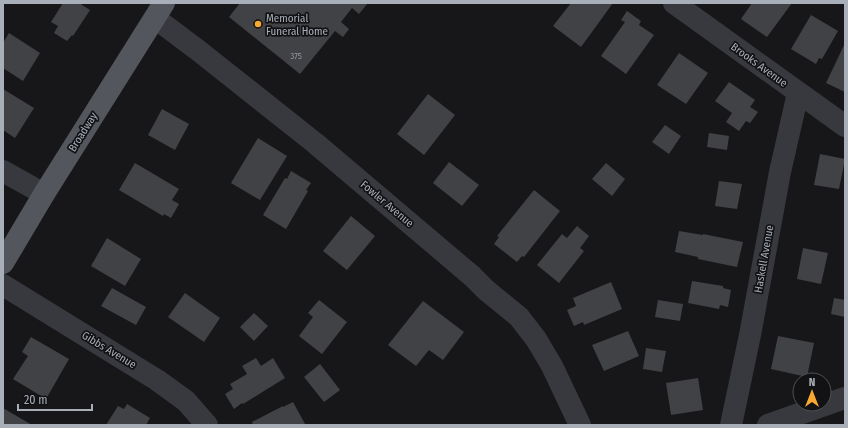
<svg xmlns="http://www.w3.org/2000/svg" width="848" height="428" font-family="'Fira Sans Condensed',sans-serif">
	<rect width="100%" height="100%" fill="#171719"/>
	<g fill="#414246">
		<path d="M63,3H79L90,10L73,36L72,35L67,41L54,33L58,26L51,22Z"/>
		<path d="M240,3H368L359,14L352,8L341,22L349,29L343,37L335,31L300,74L229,17Z"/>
		<path d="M571,3H613L581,47L553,26Z"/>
		<path d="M752,3H792L767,37L741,19Z"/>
		<path d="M627,11L641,21L639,25L654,35L626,74L601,56L625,22L621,20Z"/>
		<path d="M811,15L838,31L822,59L819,58L816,64L791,49Z"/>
		<path d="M9,33L40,53L23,81L3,68V43Z"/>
		<path d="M845,43V92L826,83Z"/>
		<path d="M679,53L708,73L686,104L657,85Z"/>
		<path d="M729,82L755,100L750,107L758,112L750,123L746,121L739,131L726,122L732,113L715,101Z"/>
		<path d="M3,89L34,108L15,138L3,130Z"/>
		<path d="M428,94L455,115L424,155L397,134Z"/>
		<path d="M162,109L189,124L175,150L148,135Z"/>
		<path d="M665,125L681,136L669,154L652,142Z"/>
		<path d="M709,133L729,136L727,150L707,147Z"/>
		<path d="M258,138L287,156L260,200L231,183Z"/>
		<path d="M820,154L845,159L839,189L814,185Z"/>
		<path d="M449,162L479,185L462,206L433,183Z"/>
		<path d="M135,163L179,189L172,200L179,204L171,218L164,214L163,216L119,190Z"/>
		<path d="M606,163L625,179L612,196L592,179Z"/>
		<path d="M291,171L311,183L306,190L308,191L286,229L263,215L285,178L287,179Z"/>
		<path d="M719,181L742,184L737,209L715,206Z"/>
		<path d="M534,190L560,211L524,257L522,256L517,262L494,244L499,237L497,236Z"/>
		<path d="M351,216L375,236L347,270L323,251Z"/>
		<path d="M577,226L589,236L580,248L584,251L559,283L537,265L562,234L567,238Z"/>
		<path d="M679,231L703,235V234L743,242L737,267L698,259V257L675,252Z"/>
		<path d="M107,238L141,259L125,286L91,266Z"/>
		<path d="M803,248L828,253L821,284L797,279Z"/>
		<path d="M692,281L723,286V288L731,290L728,307L720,305L719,309L688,303Z"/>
		<path d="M611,282L622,309L584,325L583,322L574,326L567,310L576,306L573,298Z"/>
		<path d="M112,288L146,307L136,325L101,306Z"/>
		<path d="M185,293L220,318L204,342L168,317Z"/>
		<path d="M834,298L845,300V317L831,314Z"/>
		<path d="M319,300L347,322L322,354L299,336L313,317L308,313Z"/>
		<path d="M658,300L683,304L680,321L655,317Z"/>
		<path d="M423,301L464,332L443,360L429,350L416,366L388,345Z"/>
		<path d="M254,313L268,326L254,341L240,327Z"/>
		<path d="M628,331L639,356L604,371L592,345Z"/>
		<path d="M778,336L814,343L807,377L771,369Z"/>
		<path d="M31,337L69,359L46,399L13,379L28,356L22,352Z"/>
		<path d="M646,348L666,351L662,372L643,369Z"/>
		<path d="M256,358L261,366L273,358L285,378L243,404L242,403L234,409L225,394L233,389L230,384L247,374L242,366Z"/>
		<path d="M320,364L340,390L324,402L304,377Z"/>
		<path d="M698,378L703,410L671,415L666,383Z"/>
		<path d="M293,402L305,424L302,425H253L252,422L283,406V407Z"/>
		<path d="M127,404L150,418L146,425H106L118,406L124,409Z"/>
		<path d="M3,408L32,425H3Z"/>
	</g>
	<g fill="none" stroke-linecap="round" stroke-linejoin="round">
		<g stroke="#38393e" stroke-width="22">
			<path d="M674,3L845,126"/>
			<path d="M155,18L199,51L315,143L472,276L486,290L519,317L536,339L552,366L580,425"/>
			<path d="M3,171L44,194"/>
			<path d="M3,285L157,380L186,401L207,425"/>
			<path d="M731,425L750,335L780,172L798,93"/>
			<path d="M768,425L845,398"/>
		</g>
		<path stroke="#54565d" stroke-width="22" d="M3,263L44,194L164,3"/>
	</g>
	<circle fill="#f7a931" stroke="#121214" stroke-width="1.5" cx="258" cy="24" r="4"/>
	<g text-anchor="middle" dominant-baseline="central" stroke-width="3.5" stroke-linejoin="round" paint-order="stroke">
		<g font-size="9" fill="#8f949c">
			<text x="296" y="56">375</text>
		</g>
		<g font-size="11" fill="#a9afb9" stroke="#121214" text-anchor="start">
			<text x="266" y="18">Memorial<tspan x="266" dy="13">Funeral Home</tspan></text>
		</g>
		<g font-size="11" fill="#a9afb9" stroke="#121214">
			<text transform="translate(759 65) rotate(36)">Brooks Avenue</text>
			<text transform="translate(83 132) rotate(-58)">Broadway</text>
			<text transform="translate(387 204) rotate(40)">Fowler Avenue</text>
			<text transform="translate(764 259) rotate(-80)">Haskell Avenue</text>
			<text transform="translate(109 350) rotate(31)">Gibbs Avenue</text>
		</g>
	</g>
	<rect width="848" height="428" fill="none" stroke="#a9afb9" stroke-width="8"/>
	<g transform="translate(812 392)"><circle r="19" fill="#121214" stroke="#4e5156"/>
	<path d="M0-3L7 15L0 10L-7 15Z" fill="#f7a931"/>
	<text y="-6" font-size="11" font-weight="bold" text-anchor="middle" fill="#a9afb9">N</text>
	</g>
	<path d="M18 404v6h74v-6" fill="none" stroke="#a9afb9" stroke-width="2"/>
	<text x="24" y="404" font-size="12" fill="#a9afb9" stroke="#121214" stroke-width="3" paint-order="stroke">20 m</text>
</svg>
